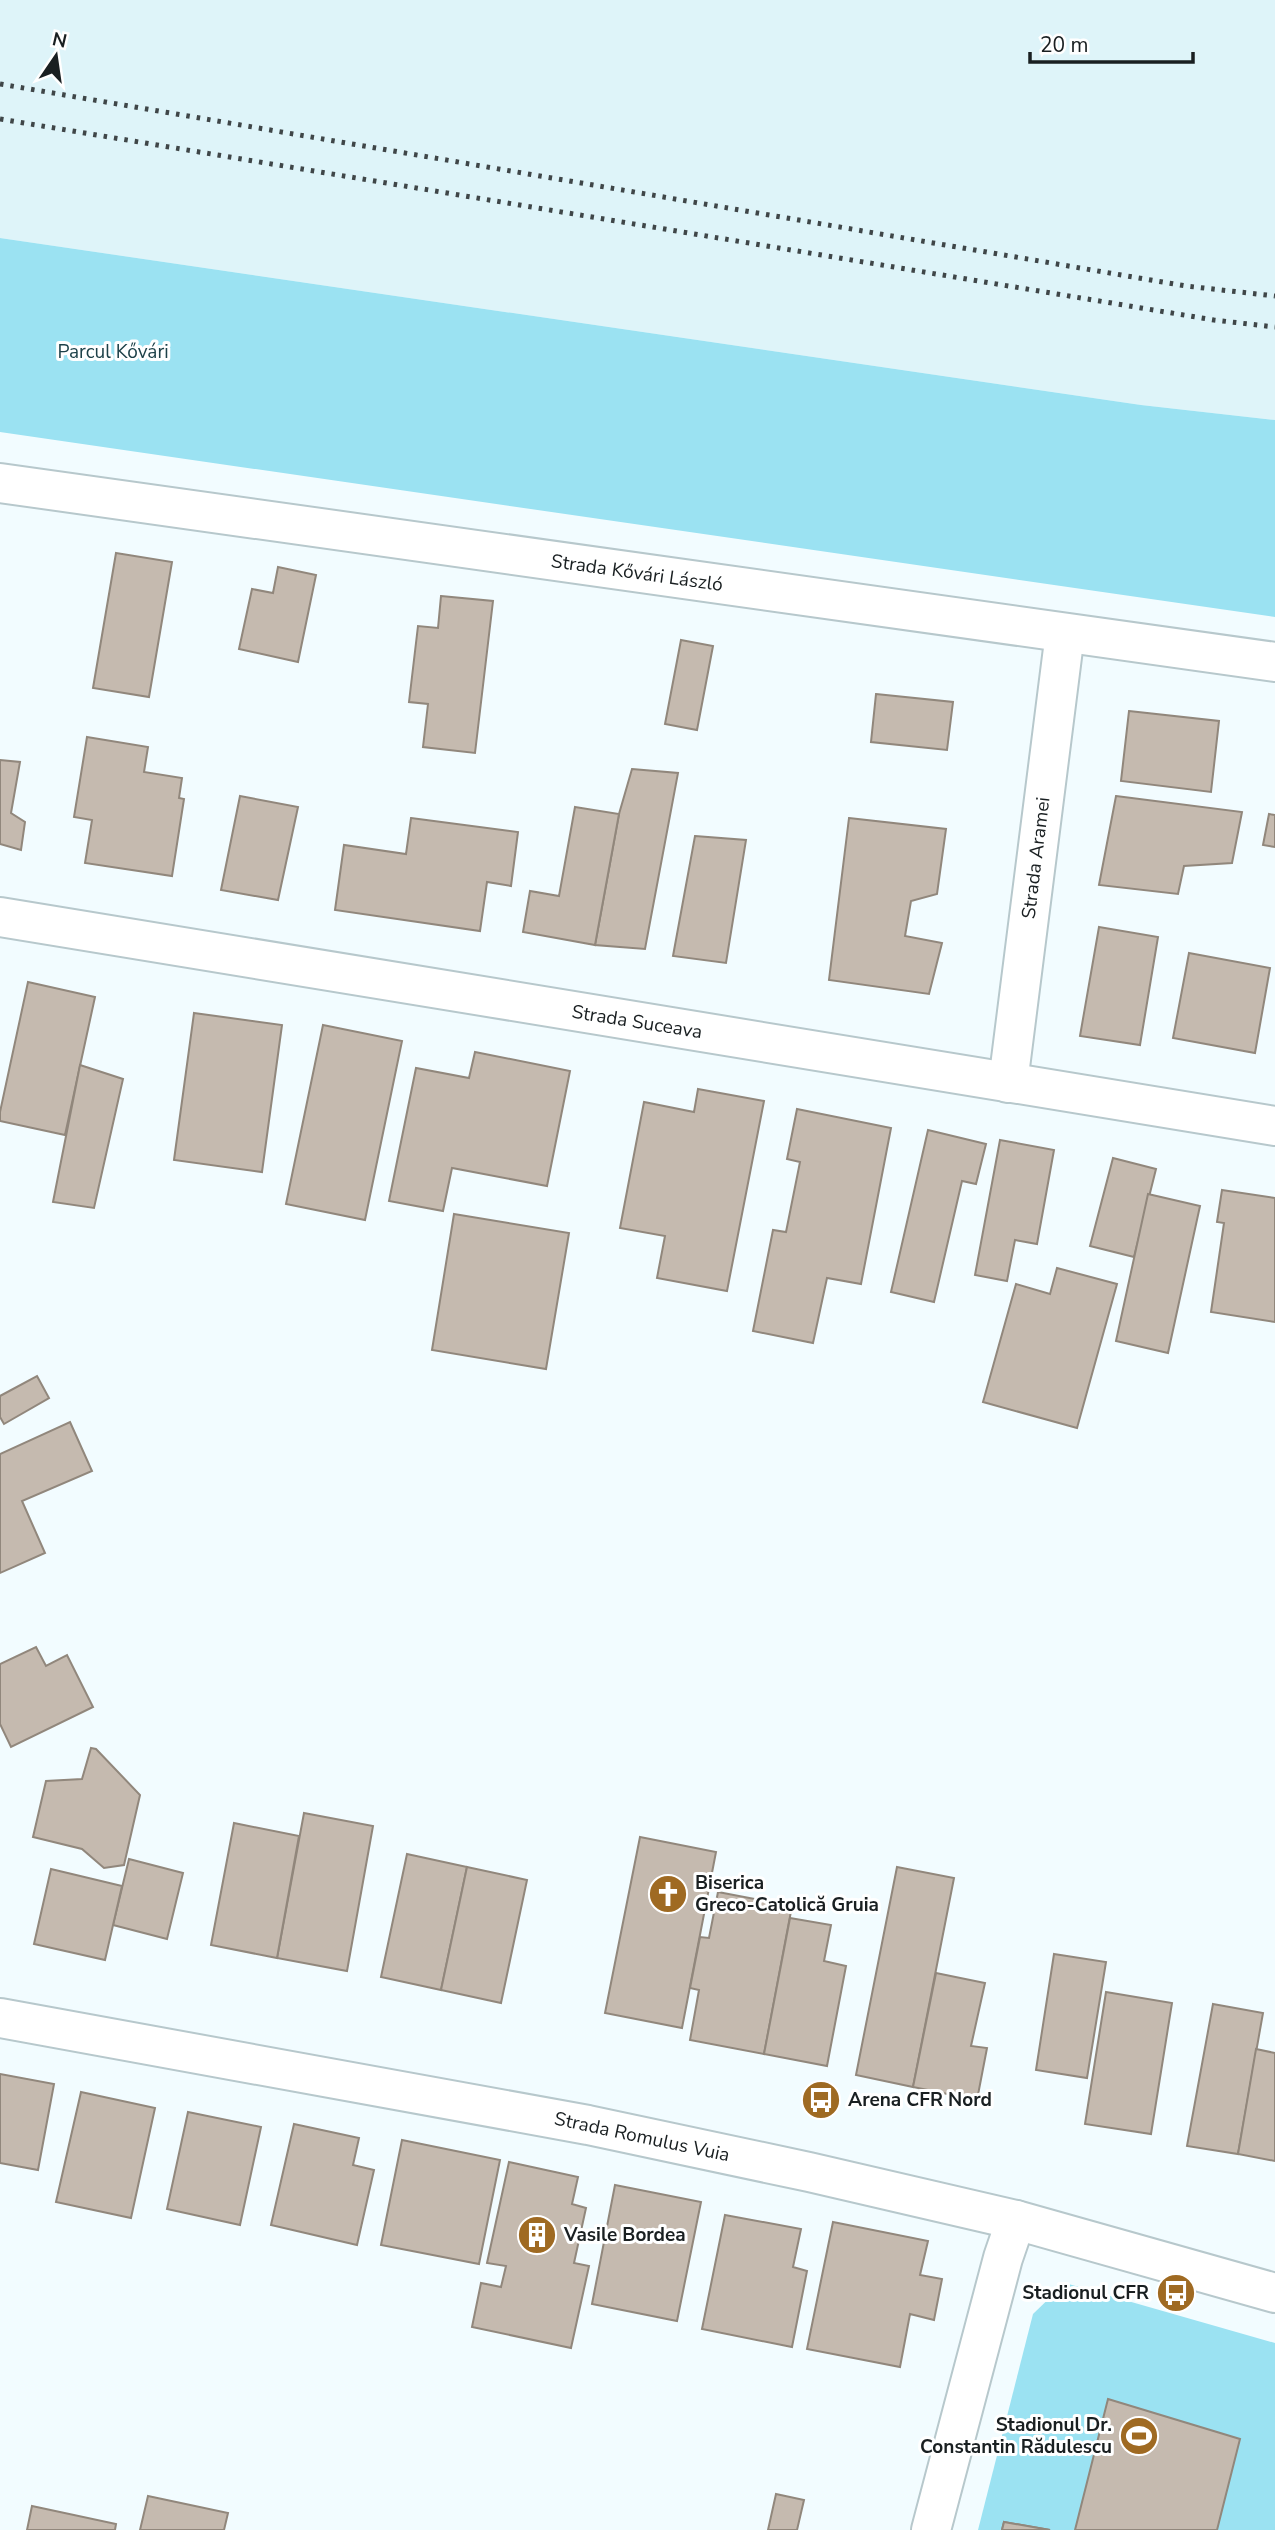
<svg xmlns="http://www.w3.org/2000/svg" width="1275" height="2530" font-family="'Nunito Sans',sans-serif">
	<rect width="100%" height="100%" fill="#f2fcff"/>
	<path fill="#def4f9" d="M0,0H1275V420L1141,405L0,238Z"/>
	<g fill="#9be2f2">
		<path d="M0,238L1141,405L1275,420V617L0,432Z"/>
		<path d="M1065,2283L1275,2343V2530H978L1033,2314Z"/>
	</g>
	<g fill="#c5baaf" stroke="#91877c" stroke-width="2">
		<path d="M116,553L172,562L149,697L93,688Z"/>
		<path d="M278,567L316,575L298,662L239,649L252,589L273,593Z"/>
		<path d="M441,596L493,601L475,753L423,747L428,704L409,702L418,626L438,628Z"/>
		<path d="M681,640L713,646L697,730L665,724Z"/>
		<path d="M876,694L953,702L947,750L871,742Z"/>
		<path d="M1129,711L1219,721L1211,792L1121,781Z"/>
		<path d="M87,737L148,747L144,772L182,778L179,798L184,799L172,876L85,863L92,820L74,817Z"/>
		<path d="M0,760L20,762L11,813L25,822L21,850L0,844Z"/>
		<path d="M632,769L678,773L645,949L595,945L619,814Z"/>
		<path d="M240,796L298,807L278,900L221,890Z"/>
		<path d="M1116,796L1242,812L1232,863L1184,866L1178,894L1099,885Z"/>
		<path d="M575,807L619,814L595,945L523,932L530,891L559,896Z"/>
		<path d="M1269,814L1275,815V847L1263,845Z"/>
		<path d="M411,818L518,832L511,886L487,882L480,931L335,910L344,845L406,854Z"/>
		<path d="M849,818L946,829L937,894L911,901L905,936L942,943L929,994L829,980Z"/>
		<path d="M695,836L746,840L726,963L673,956Z"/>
		<path d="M1099,927L1158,937L1140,1045L1080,1036Z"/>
		<path d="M1189,953L1270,968L1255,1053L1173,1038Z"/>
		<path d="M28,982L95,997L65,1135L0,1121V1112Z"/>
		<path d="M194,1013L282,1025L262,1172L174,1160Z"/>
		<path d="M323,1025L402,1041L365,1220L286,1204Z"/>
		<path d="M475,1052L570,1071L547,1186L452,1168L443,1211L389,1201L416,1068L469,1078Z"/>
		<path d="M80,1065L123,1079L94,1208L53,1202Z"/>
		<path d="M698,1089L764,1101L727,1291L657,1278L665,1236L620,1228L644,1102L694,1112Z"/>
		<path d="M797,1109L891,1128L861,1284L827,1278L813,1343L753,1331L773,1230L786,1232L800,1162L787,1159Z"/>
		<path d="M928,1130L986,1144L976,1184L962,1181L934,1302L891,1292Z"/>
		<path d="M1000,1140L1054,1150L1037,1244L1015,1240L1007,1281L975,1275Z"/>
		<path d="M1113,1158L1156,1169L1134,1257L1090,1246Z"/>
		<path d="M1222,1190L1275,1198V1322L1211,1312L1224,1223L1217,1222Z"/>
		<path d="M1148,1194L1200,1206L1168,1353L1116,1341Z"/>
		<path d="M454,1214L569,1233L546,1369L432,1350Z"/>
		<path d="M1057,1268L1117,1284L1077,1428L983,1402L1016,1284L1050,1294Z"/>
		<path d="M37,1376L49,1398L4,1424L0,1417V1396Z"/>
		<path d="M70,1422L92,1471L22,1501L45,1553L0,1573V1454Z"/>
		<path d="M36,1647L46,1666L67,1655L93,1707L11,1747L0,1724V1664Z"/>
		<path d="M91,1748L96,1749L140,1795L124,1865L104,1868L82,1849L33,1837L46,1781L82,1779Z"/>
		<path d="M304,1813L373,1826L347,1971L277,1958Z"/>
		<path d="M234,1823L299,1836L277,1958L211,1945Z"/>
		<path d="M640,1837L716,1852L682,2028L605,2013Z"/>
		<path d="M407,1854L467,1867L441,1990L381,1977Z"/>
		<path d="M129,1859L183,1873L167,1939L113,1925Z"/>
		<path d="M467,1867L527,1880L501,2003L441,1990Z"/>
		<path d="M897,1867L954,1878L913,2087L856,2075Z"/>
		<path d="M51,1869L122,1886L105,1960L34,1944Z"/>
		<path d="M718,1892L792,1906L764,2054L690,2040L699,1990L690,1988L700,1937L709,1938Z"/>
		<path d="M790,1918L831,1925L824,1961L846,1966L827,2066L764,2054Z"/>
		<path d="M1054,1954L1106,1962L1087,2078L1036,2070Z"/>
		<path d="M936,1973L985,1983L971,2046L987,2048L977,2100L913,2087Z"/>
		<path d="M1106,1992L1172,2003L1151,2134L1085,2124Z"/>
		<path d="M1213,2004L1263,2013L1238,2154L1187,2146Z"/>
		<path d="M1256,2049L1275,2053V2161L1238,2154Z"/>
		<path d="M0,2074L54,2084L38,2170L0,2163Z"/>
		<path d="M81,2092L155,2108L131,2218L56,2202Z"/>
		<path d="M188,2112L261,2127L240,2225L167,2209Z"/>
		<path d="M294,2124L359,2138L353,2165L374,2170L357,2245L271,2225Z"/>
		<path d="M402,2140L500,2160L479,2264L381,2245Z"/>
		<path d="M509,2162L578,2177L572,2204L586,2208L574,2263L589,2266L571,2348L472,2327L481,2283L501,2287L506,2266L487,2263Z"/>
		<path d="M615,2185L701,2202L677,2321L592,2304Z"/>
		<path d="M725,2215L801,2229L793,2267L807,2271L792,2347L702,2329Z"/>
		<path d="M833,2222L928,2241L920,2275L942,2279L934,2320L910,2314L900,2367L807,2349Z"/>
		<path d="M1108,2399L1240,2439L1217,2530H1075Z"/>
		<path d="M776,2494L804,2500L797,2530H768Z"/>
		<path d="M148,2496L228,2513L224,2530H140Z"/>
		<path d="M32,2506L116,2524L115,2530H27Z"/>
		<path d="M1004,2522L1050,2530H1002Z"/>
		<path d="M1004,2522L1050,2530H1002Z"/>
	</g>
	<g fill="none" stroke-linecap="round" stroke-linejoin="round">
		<g stroke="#b7c8cc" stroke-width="42">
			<g id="minor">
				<path d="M0,483L1275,662"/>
				<path d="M0,917L1275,1126"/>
				<path d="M1008,1083L1065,633"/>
				<path d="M0,2018L588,2125L809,2172L1016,2220L1275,2293"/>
				<path d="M931,2530L1003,2258L1016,2220"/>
			</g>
		</g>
		<use href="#minor" stroke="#fff" stroke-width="38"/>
		<g stroke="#3f4648" stroke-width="5" stroke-dasharray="3.5 7" stroke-linecap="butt">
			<path d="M0,84L1186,286L1275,296"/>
			<path d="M0,119L1214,320L1275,327"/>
		</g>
	</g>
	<defs>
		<g id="church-disc" transform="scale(2.0125)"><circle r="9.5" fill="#9f6a22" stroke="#fff"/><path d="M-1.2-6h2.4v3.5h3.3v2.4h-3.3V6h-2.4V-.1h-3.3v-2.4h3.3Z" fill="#fff"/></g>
		<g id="bus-disc" transform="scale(2.0125)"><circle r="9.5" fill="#9f6a22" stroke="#fff"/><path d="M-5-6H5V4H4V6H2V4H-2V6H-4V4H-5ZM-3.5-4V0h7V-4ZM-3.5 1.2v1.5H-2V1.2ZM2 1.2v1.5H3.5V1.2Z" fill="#fff"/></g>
		<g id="building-disc" transform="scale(2.0125)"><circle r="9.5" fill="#9f6a22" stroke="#fff"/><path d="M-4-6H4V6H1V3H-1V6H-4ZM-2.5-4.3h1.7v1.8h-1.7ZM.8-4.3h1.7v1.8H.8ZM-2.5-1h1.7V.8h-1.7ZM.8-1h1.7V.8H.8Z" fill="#fff"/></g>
		<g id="stadium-disc" transform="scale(2.0125)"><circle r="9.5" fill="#9f6a22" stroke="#fff"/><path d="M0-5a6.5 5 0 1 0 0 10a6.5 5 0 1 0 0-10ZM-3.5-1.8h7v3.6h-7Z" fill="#fff"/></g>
	</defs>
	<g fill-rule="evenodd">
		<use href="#church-disc" x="668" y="1894"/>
		<use href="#bus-disc" x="821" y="2100"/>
		<use href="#building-disc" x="537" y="2235"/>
		<use href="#bus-disc" x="1176" y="2293"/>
		<use href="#stadium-disc" x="1139" y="2436"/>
	</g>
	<g text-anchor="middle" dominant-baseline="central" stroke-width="6" stroke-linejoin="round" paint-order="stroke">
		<g font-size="19" fill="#1d4149" stroke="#fff">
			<text x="113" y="352">Parcul Kővári</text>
		</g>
		<g font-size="19" fill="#191f21" stroke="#fff">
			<text transform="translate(637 573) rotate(8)">Strada Kővári László</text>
			<text transform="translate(1036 858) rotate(-83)">Strada Aramei</text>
			<text transform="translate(637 1022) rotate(9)">Strada Suceava</text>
			<text transform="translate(642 2137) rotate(12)">Strada Romulus Vuia</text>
		</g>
		<g font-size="19" font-weight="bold" fill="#191f21" stroke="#fff" text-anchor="start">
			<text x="695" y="1883">Biserica<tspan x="695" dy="22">Greco-Catolică Gruia</tspan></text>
			<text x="848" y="2100">Arena CFR Nord</text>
			<text x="564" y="2235">Vasile Bordea</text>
			<text x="1149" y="2293" text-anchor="end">Stadionul CFR</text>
			<text x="1112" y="2425" text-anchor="end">Stadionul Dr.<tspan x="1112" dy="22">Constantin Rădulescu</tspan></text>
		</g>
	</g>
	<g transform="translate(56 56) rotate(13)" stroke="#ffffff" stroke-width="5" paint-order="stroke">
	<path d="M0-5L12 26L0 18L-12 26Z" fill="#191f21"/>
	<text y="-10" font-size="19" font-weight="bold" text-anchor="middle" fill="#191f21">N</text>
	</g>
	<path d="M1030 52v10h163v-10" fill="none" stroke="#191f21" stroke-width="3.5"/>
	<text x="1040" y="52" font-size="21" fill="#191f21" stroke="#ffffff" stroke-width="5" paint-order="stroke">20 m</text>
</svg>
